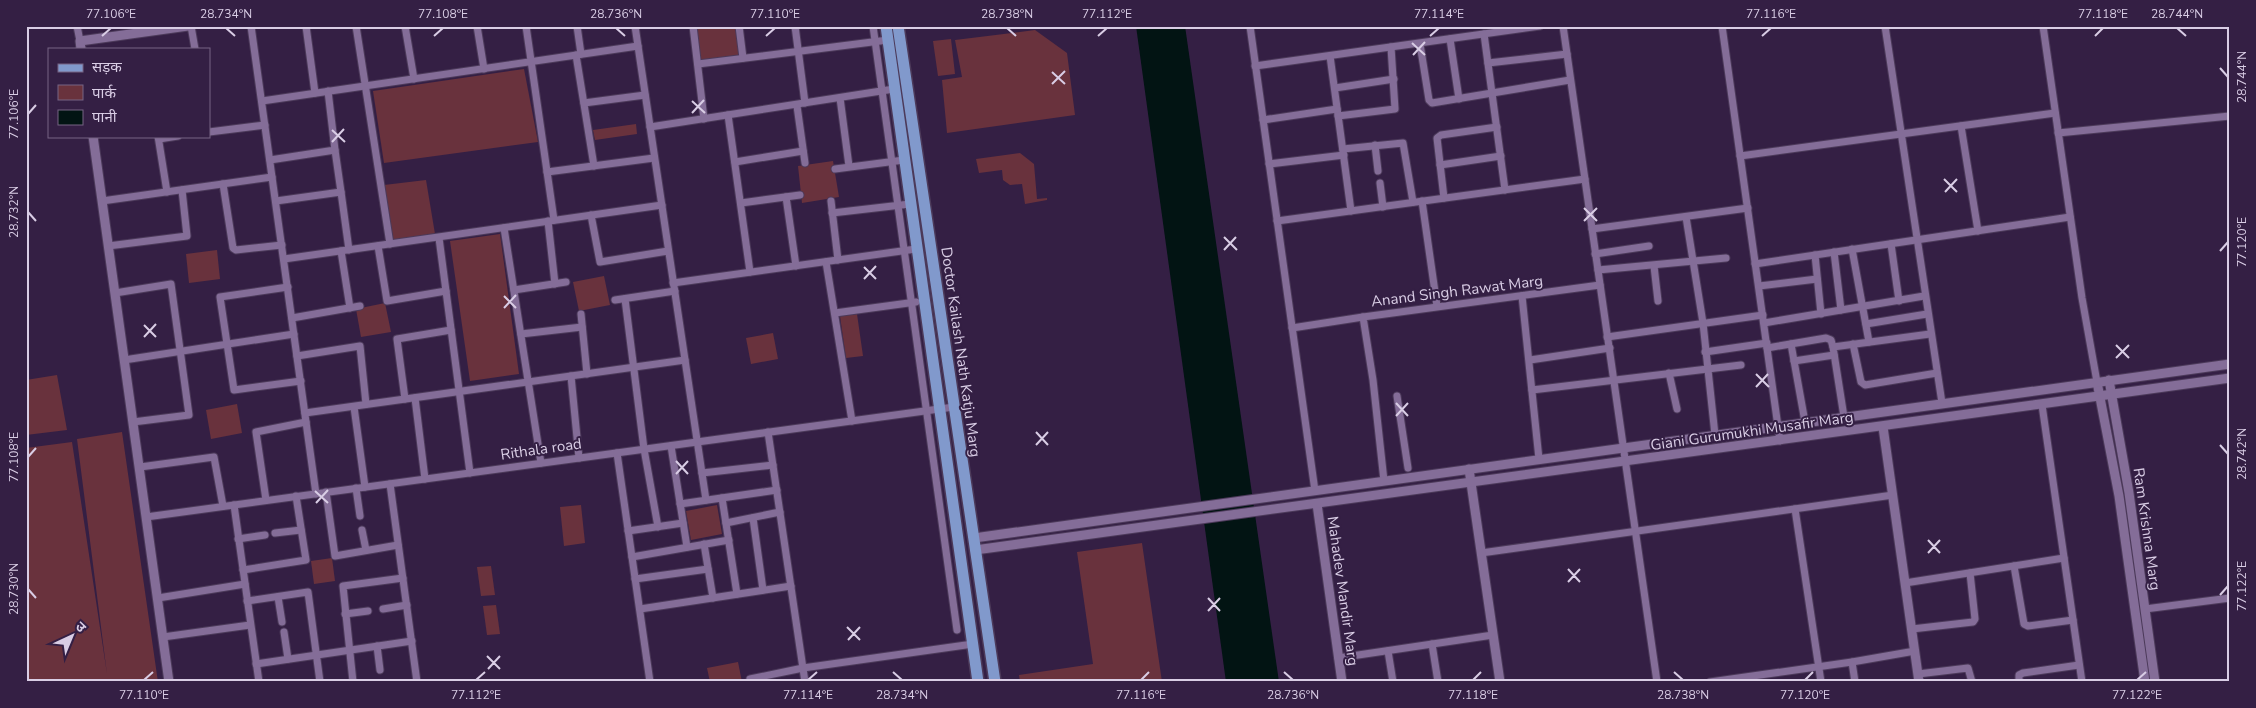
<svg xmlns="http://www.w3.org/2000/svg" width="2256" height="708" font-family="'Nunito Sans','Noto Sans Devanagari',sans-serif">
	<rect width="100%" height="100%" fill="#341f44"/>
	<g fill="#69323d">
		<path d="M695,26H736L740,55L700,61Z"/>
		<path d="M1035,30L1067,53L1075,115L947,133L942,80L962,77L955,40Z"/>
		<path d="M951,39L955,74L938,76L933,41Z"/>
		<path d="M524,69L538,142L384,163L373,91Z"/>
		<path d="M636,124L637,134L595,140L593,130Z"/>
		<path d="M1020,153L1034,164L1037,199L1047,198V200L1025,204L1022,184L1010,185L1003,180L1002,170L979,173L976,159Z"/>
		<path d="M833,161L839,197L802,203L798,166Z"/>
		<path d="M426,180L435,234L393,241L384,185Z"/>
		<path d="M500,234L519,374L470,381L450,241Z"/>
		<path d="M217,250L220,279L189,283L186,254Z"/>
		<path d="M604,276L610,305L579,311L573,282Z"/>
		<path d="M385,303L391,332L361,337L356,309Z"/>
		<path d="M857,314L863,356L846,358L840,316Z"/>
		<path d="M773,333L778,359L751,364L746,338Z"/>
		<path d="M57,375L67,430L26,435V380Z"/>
		<path d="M237,404L242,433L211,439L206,410Z"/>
		<path d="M122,432L158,682H26V448L72,442L107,674L77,439Z"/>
		<path d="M581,505L585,543L564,546L560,507Z"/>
		<path d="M717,505L722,534L691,540L686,511Z"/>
		<path d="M1142,543L1162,682H1020L1019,675L1093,664L1077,552Z"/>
		<path d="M332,558L335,581L314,584L311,561Z"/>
		<path d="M491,566L495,595L481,596L477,567Z"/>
		<path d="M496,605L500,634L487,635L483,606Z"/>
		<path d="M738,662L742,682H710L707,668Z"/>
	</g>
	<path fill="#021413" d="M1136,26H1185L1279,682H1226Z"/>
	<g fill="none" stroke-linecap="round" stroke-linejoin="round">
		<g stroke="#4c3a5a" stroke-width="9">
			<g id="minor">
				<path d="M77,26L80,41"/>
				<path d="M191,26L195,49"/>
				<path d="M251,26L316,494"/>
				<path d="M306,26L315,93"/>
				<path d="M356,26L390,244"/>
				<path d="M405,26L414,79"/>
				<path d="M477,26L484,69"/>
				<path d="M526,26L554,220"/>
				<path d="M577,26L581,54"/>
				<path d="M635,26L706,500"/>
				<path d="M693,26L704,119"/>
				<path d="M739,26L743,58"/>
				<path d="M795,26L805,103"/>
				<path d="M873,26L957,630"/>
				<path d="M1250,26L1315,491"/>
				<path d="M1563,26L1657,682"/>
				<path d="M1722,26L1780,441"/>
				<path d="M1885,26L1942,403"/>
				<path d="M2043,26L2082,298L2097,382"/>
				<path d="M1484,34L1505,190"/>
				<path d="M1450,39L1459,99"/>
				<path d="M1420,44L1429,100L1432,103L1570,80"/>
				<path d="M576,55L594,166"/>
				<path d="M1330,56L1351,211"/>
				<path d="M1488,63L1567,54"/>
				<path d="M698,64L888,40"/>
				<path d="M1255,66L1540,26"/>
				<path d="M1335,88L1394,79"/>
				<path d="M840,98L849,166"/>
				<path d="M262,101L638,46"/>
				<path d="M584,103L645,95"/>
				<path d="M797,106L805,163"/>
				<path d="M728,115L750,272"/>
				<path d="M1338,116L1395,109L1391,47"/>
				<path d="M1263,120L1337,109"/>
				<path d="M1961,126L1978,231"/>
				<path d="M650,127L894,89"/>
				<path d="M209,132L265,125"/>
				<path d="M2058,133L2230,116"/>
				<path d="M158,136L167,192"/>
				<path d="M159,139L178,136"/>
				<path d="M1375,145L1378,171"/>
				<path d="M1343,149L1403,143L1413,202"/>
				<path d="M335,150L341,192"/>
				<path d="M1740,156L2055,113"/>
				<path d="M270,160L335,150L328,91"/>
				<path d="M735,162L803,151"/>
				<path d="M1269,164L1344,155"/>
				<path d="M1440,165L1501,156"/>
				<path d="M835,169L904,160"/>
				<path d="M547,172L654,158"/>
				<path d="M1380,183L1383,207"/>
				<path d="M223,184L233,248L236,250L282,245"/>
				<path d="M786,197L796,266"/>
				<path d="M1444,198L1437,138L1441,135L1497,127"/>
				<path d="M102,201L272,177"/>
				<path d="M276,201L341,192L349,250"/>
				<path d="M831,201L838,260"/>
				<path d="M1422,201L1437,306"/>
				<path d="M741,203L800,195"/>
				<path d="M832,213L910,204"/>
				<path d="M591,215L600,262L668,251"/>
				<path d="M1686,217L1703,323L1715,435"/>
				<path d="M548,221L555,284"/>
				<path d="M1277,221L1585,179"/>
				<path d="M504,228L541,463"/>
				<path d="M1592,229L1748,208"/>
				<path d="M439,238L470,473"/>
				<path d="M1891,244L1899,301"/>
				<path d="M108,246L187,236L182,190"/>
				<path d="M378,246L387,301L446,291"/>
				<path d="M1852,249L1869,342"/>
				<path d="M341,251L350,308"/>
				<path d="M1834,252L1841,310"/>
				<path d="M1595,254L1649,246"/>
				<path d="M1815,255L1821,314"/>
				<path d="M284,259L662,205"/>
				<path d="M826,262L852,421"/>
				<path d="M1755,264L2070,217"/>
				<path d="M1654,266L1658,301"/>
				<path d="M1598,270L1726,258"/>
				<path d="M673,283L916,249"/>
				<path d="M1759,286L1817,279"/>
				<path d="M288,287L220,297L234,390L301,381"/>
				<path d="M514,290L566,282"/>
				<path d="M115,293L171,284L189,415L133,422"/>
				<path d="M1522,296L1539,459"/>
				<path d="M625,299L644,449L658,527"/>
				<path d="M615,300L675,291"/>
				<path d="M835,313L916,302"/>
				<path d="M581,314L587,374"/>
				<path d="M292,318L360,306"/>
				<path d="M1764,323L1924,296"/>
				<path d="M1866,324L1927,314"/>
				<path d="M1292,328L1363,317"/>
				<path d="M521,334L582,327"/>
				<path d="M1607,337L1763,315"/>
				<path d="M1791,344L1805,422"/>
				<path d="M1853,344L1861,382L1865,385L1937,373"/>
				<path d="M1767,348L1826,338L1831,340L1833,347"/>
				<path d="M1705,352L1767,343"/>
				<path d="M297,356L360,346L366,404"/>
				<path d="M124,360L294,334"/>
				<path d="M1530,360L1610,348"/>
				<path d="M1794,361L1834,355"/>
				<path d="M1669,373L1677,409"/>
				<path d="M571,376L579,458"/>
				<path d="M1532,390L1741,365"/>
				<path d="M1397,396L1408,468"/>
				<path d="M415,398L425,479"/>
				<path d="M405,399L397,339L451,330"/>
				<path d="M2042,405L2082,682"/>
				<path d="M354,407L365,487"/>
				<path d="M305,413L685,360"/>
				<path d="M1844,417L1833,347L1930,334"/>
				<path d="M768,432L805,682"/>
				<path d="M671,446L687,547"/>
				<path d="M617,453L650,682"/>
				<path d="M140,467L214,457L223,506"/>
				<path d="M702,473L773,465"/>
				<path d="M1384,481L1373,380L1363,317L1600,285"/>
				<path d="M390,484L417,682"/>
				<path d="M356,488L360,516"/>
				<path d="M326,492L335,556L398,545"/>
				<path d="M722,498L737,594"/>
				<path d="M266,500L256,432L306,422"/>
				<path d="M680,504L777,490"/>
				<path d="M234,505L259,682"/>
				<path d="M1795,509L1821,682"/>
				<path d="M146,517L954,407"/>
				<path d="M753,518L763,590"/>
				<path d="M726,523L780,512"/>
				<path d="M362,530L366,550"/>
				<path d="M628,531L683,523"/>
				<path d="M275,533L301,530"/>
				<path d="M238,539L265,535"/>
				<path d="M704,544L713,598"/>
				<path d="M1481,553L1893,495"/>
				<path d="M632,557L729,540"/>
				<path d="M2014,566L2024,624L2028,626L2073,620"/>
				<path d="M243,570L306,560L296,496"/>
				<path d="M635,579L708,569"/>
				<path d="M1905,583L2064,558"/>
				<path d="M278,597L282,622"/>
				<path d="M158,598L245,584"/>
				<path d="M247,601L308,592L320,682"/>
				<path d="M383,609L407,605"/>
				<path d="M640,609L791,586"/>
				<path d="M2145,609L2230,598"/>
				<path d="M345,614L368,611"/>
				<path d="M1912,629L1973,622L1975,619L1970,573"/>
				<path d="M284,632L288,659"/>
				<path d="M163,637L250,625"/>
				<path d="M1432,644L1438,682"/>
				<path d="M377,646L380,670"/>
				<path d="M1388,651L1393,682"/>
				<path d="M1338,658L1493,635"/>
				<path d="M1852,662L1855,682"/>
				<path d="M256,664L412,641"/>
				<path d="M1918,674L1968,668L1972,682"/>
				<path d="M750,679L803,668L973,644"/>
				<path d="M353,682L343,586L403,578"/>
				<path d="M1710,682L1852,662L1915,651"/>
				<path d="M2019,682V675L2023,673L2079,665"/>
			</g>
		</g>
		<g stroke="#4c3a5a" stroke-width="11">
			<g id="tertiary">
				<path d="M81,49L80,41L188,26"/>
				<path d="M93,136L169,682"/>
				<path d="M2109,380L2129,493L2155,682"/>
				<path d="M2097,382L2119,496L2145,682"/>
				<path d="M1883,427L1919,682"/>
				<path d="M1469,469L1500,682"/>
				<path d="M1317,504L1342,682"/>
				<path d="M974,538L2230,364"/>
				<path d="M975,550L2230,378"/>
			</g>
		</g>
		<g stroke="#4c3a5a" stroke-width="14">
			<g id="primary">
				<path d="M886,26L978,682"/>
				<path d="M898,26L995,682"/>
			</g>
		</g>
		<use href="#minor" stroke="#846d98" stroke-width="7"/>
		<use href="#tertiary" stroke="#846d98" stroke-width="9"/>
		<use href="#primary" stroke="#8199cc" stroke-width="11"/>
	</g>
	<path fill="none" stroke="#d9cde5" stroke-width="2" d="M226,28L235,36M616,28L625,36M1007,28L1016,36M2177,28L2186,36M102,36L111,28M434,36L443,28M766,36L775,28M1098,36L1107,28M1430,36L1439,28M1762,36L1771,28M2095,36L2103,28M1412,43L1425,55M1413,55L1425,42M2220,68L2228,77M1052,72L1065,84M1052,84L1065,71M692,101L705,113M692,113L704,100M28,114L36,105M332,130L345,142M332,142L344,129M1944,179L1957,192M1945,192L1957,179M1584,208L1597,221M28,212L36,221M1584,221L1597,208M1224,237L1237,250M1224,250L1236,237M2220,251L2228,242M864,267L876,279M864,279L876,266M504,296L516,308M504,308L516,295M144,325L156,337M144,337L156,324M2116,345L2129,358M2116,358L2129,345M1756,374L1769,387M1756,387L1768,374M1396,403L1408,416M1396,416L1408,403M1036,432L1048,445M1036,445L1048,432M2220,445L2228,454M28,457L36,448M676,461L688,474M676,474L688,461M315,491L328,503M316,503L328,490M1928,540L1940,553M1928,553L1940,540M1568,569L1580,582M1568,582L1580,569M28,589L36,598M2220,595L2228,586M1208,598L1220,611M1208,611L1220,598M847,627L860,640M848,640L860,627M487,656L500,669M488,669L500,656M893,672L902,680M1284,672L1293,680M1674,672L1683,680M144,680L153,672M476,680L485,672M808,680L817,672M1141,680L1149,672M1473,680L1481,672M1805,680L1813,672M2137,680L2146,672"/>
	<g text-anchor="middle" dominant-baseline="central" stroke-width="4" stroke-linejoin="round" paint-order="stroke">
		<g font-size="15" fill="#d9cde5" stroke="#341f44">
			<text transform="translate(1457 291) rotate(-7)">Anand Singh Rawat Marg</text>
			<text transform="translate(961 352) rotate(82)">Doctor Kailash Nath Katju Marg</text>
			<text transform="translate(1752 431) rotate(-8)">Giani Gurumukhi Musafir Marg</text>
			<text transform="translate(541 449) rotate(-8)">Rithala road</text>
			<text transform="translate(2147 529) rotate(82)">Ram Krishna Marg</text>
			<text transform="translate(1343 591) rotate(82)">Mahadev Mandir Marg</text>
		</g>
	</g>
	<rect width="2256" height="708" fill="none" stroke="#341f44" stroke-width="55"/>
	<rect x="48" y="48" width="162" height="90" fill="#341f44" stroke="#766584"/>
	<rect x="58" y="64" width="25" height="8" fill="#8199cc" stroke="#766584"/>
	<text x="92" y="72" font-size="15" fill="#d9cde5">सड़क</text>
	<rect x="58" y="85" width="25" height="15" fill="#69323d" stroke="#766584"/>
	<text x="92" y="98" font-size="15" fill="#d9cde5">पार्क</text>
	<rect x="58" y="110" width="25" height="15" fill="#021413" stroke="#766584"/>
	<text x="92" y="122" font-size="15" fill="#d9cde5">पानी</text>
	<g transform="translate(72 636) rotate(44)" stroke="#341f44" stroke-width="4" paint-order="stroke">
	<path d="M0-4L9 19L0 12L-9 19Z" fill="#d9cde5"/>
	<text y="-8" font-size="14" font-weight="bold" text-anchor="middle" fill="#d9cde5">उ</text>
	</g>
	<rect x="28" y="28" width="2200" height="652" fill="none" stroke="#d9cde5" stroke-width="2"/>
	<g font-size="12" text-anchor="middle" fill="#d9cde5">
		<text x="111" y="18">77.106°E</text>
		<text x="226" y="18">28.734°N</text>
		<text x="443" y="18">77.108°E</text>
		<text x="616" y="18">28.736°N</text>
		<text x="775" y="18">77.110°E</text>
		<text x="1007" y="18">28.738°N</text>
		<text x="1107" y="18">77.112°E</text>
		<text x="1439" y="18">77.114°E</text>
		<text x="1771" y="18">77.116°E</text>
		<text x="2103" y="18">77.118°E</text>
		<text x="2177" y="18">28.744°N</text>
		<text transform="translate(2242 77) rotate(-90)" y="4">28.744°N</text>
		<text transform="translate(14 114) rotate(-90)" y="4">77.106°E</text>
		<text transform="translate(14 212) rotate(-90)" y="4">28.732°N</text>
		<text transform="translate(2242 242) rotate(-90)" y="4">77.120°E</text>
		<text transform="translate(2242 454) rotate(-90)" y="4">28.742°N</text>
		<text transform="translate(14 457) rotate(-90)" y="4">77.108°E</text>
		<text transform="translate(2242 586) rotate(-90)" y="4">77.122°E</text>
		<text transform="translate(14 589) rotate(-90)" y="4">28.730°N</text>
		<text x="144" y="699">77.110°E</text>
		<text x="476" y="699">77.112°E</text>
		<text x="808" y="699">77.114°E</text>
		<text x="902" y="699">28.734°N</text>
		<text x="1141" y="699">77.116°E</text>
		<text x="1293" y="699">28.736°N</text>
		<text x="1473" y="699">77.118°E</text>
		<text x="1683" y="699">28.738°N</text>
		<text x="1805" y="699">77.120°E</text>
		<text x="2137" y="699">77.122°E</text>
	</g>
</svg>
